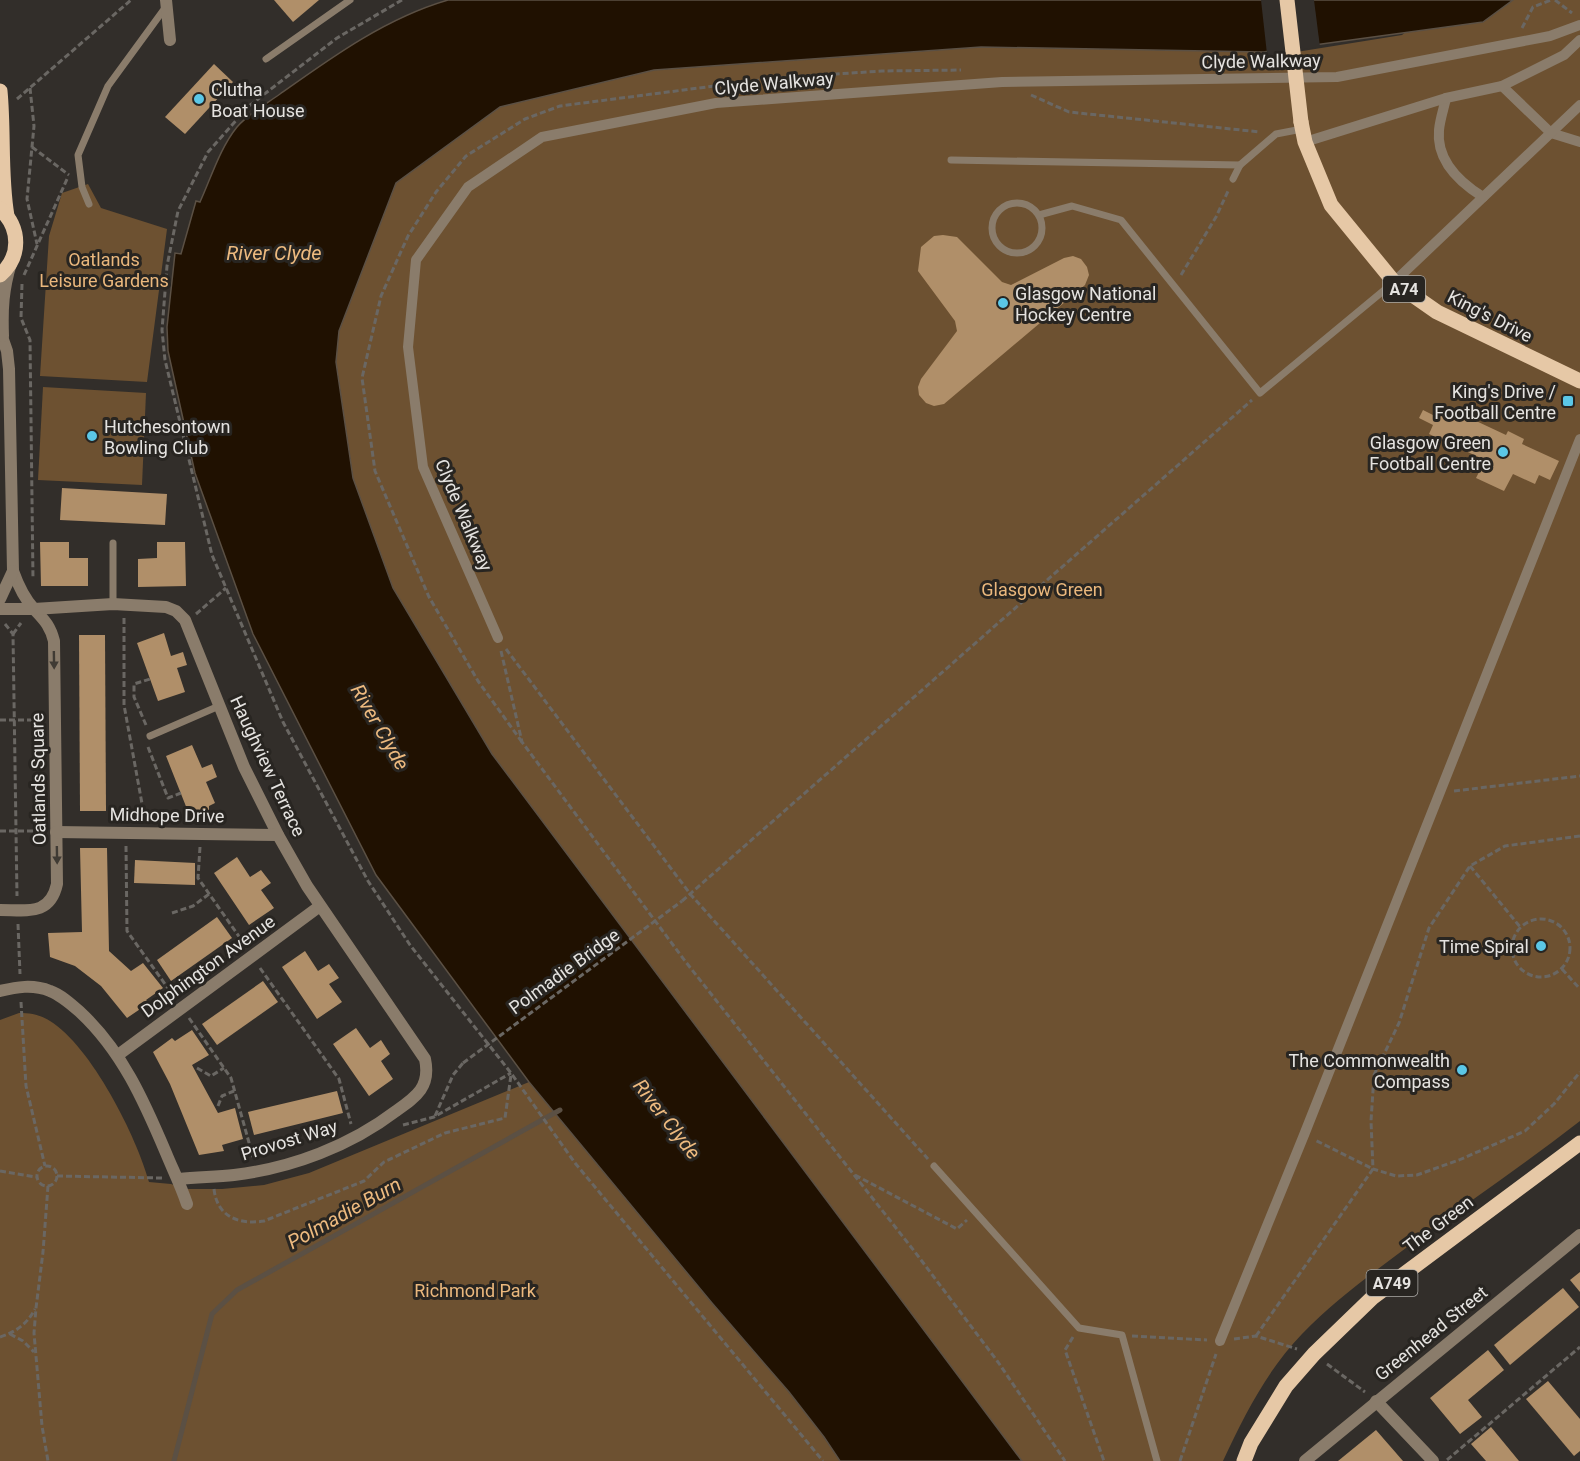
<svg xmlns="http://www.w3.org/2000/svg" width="1580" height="1461" font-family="Roboto,sans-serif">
	<rect width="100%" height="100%" fill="#322e2a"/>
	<g fill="#6d5131">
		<path d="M1513,0H1580V1121C1527,1162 1472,1200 1418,1239C1378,1269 1337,1298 1302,1334C1267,1370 1244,1416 1223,1461H1022L492,754L393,588L353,478L336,362L339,331L396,183L499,107L654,70L981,47L1263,52L1258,57H1265L1402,35L1412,27L1482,22Z"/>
		<path d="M88,184L101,208L167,229L147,382L40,376L49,236L62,193Z"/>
		<path d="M43,387L146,393L142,485L38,480Z"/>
		<path d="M19,1013C31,1013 41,1015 50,1021C91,1046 137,1137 149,1182L171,1184L187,1189H222L264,1185L309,1173L529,1082C590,1155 650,1229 711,1302C755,1354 803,1404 840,1461H0V1020Z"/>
	</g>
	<path fill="#201101" stroke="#5b5044" stroke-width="1.5" d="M448,0H1513L1483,22L1263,52L981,47L654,70L500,107L396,183L339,331L336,362L353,478L393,588L492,754L1022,1461H840L824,1437L789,1392L712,1303L529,1082L376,875L253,634L195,473L168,351L167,327L175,253L181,254L196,201L200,202C211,178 220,148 237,127C248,114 266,104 280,94C332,57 386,18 448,0Z"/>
	<path fill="#322e2a" d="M1261,0H1314L1320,47L1267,54Z"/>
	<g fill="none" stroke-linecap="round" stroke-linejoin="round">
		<path stroke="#5b5044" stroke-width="5" d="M174,1461L212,1314L237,1290L560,1110"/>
	</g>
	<g fill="#b08f69">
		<path d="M274,0H319L293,22Z"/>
		<path d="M214,64L233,82L185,134L165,117Z"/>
		<path d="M943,235L957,237L1002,282L1011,285L1064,258L1073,256L1081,259L1087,267L1089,275L1085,285L944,404L934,406L926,403L919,395L918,387L921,379L957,331L955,321L918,271L921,247L934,236Z"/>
		<path d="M1442,405L1506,435L1508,431L1524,439L1522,444L1559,461L1550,480L1539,475L1535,484L1513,474L1504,491L1476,478L1485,460L1429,434L1433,425L1419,418L1423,410L1437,417Z"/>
		<path d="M62,488L167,494L165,525L60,520Z"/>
		<path d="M40,542H69V558H88V586H41Z"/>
		<path d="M157,542H185L186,586L138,587V559L157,558Z"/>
		<path d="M164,633L171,656L183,652L187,665L177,668L185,692L158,701L137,643Z"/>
		<path d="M79,635H105L106,811H80Z"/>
		<path d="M192,745L202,768L212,764L217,777L206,782L215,803L209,806V813L189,814L166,756Z"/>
		<path d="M80,848H107L109,951L131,971L143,963L163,988L146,1000L149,1003L127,1018L101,986L75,966L50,957L48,933L82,932Z"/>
		<path d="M237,857L250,877L261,870L271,883L261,890L274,908L249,925L214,873Z"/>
		<path d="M135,860L195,863V885L134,883Z"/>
		<path d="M217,917L232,938L171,981L157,960Z"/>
		<path d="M305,951L318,971L329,964L339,978L329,984L342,1002L317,1019L282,967Z"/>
		<path d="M263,981L278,1002L217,1045L202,1024Z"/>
		<path d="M356,1028L370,1048L381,1040L390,1054L381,1061L393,1079L369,1096L333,1044Z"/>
		<path d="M192,1030L209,1055L192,1065L218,1113L235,1108L243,1139L222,1145L224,1151L199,1155L170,1084L153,1052L172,1038L175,1041Z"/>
		<path d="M337,1091L343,1113L254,1135L248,1112Z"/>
		<path d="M1580,1272V1292L1570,1280Z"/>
		<path d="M1563,1288L1579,1307L1510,1365L1494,1345Z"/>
		<path d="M1488,1350L1504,1370L1468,1400L1482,1417L1460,1434L1430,1398Z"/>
		<path d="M1548,1381L1580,1419V1451L1574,1456L1526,1399Z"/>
		<path d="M1491,1427L1519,1461H1486L1471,1444Z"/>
		<path d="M1376,1430L1403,1461H1338Z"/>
	</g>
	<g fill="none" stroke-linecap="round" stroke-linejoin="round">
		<g stroke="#6a6763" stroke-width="3" stroke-dasharray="6 3" stroke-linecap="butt">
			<path d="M402,0L337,38L249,106L208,152L178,211L167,266L162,330L165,360L212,555L283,722L368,881L410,945L511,1073L575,1163L823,1461"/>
			<path d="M1555,0L1572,13"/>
			<path d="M1522,28L1533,7L1551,0"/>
			<path d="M30,88L34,126L27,199L37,244"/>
			<path d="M1031,95L1069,112L1260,132"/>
			<path d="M17,99L131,0"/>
			<path d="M32,147L69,175"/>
			<path d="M24,275L68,177"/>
			<path d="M1181,275L1216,217L1229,189"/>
			<path d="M22,284L21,318L30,340L33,579"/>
			<path d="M196,614L226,588"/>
			<path d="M124,618V705L145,820"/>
			<path d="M5,624L13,634L17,896"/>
			<path d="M13,634L21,623"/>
			<path d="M506,649L691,895L928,1159"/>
			<path d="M501,651L522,742L685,961L915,1252L998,1362L1065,1461"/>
			<path d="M0,720H40"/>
			<path d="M146,725L134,697V684L150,679"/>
			<path d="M522,742L478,681L429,597L375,471L362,378L381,296L408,236L436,192L466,156L525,119L560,106L776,78L882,71L961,70"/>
			<path d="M148,747L168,798L181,793"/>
			<path d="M1454,791L1580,776"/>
			<path d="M0,831H43"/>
			<path d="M1580,836L1505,846L1470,866L1429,928L1399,1023L1374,1075L1371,1121L1373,1169L1396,1176L1417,1175L1459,1160L1525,1131L1554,1104L1580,1072"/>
			<path d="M126,846L127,931L175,998"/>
			<path d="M200,847L198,878L245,945"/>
			<path d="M1470,866L1521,928"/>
			<path d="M682,901L1252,400"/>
			<path d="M172,913L193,906L209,894"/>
			<circle cx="1541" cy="948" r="29"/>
			<path d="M18,924L20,974"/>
			<path d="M260,968L339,1079L351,1124"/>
			<path d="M1562,969L1580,989"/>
			<path d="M21,1002L26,1086L45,1166"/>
			<path d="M189,1018L231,1078L253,1157"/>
			<path d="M197,1068L211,1076L224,1068"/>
			<path d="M218,1106L222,1096L234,1091"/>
			<path d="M435,1116L453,1075L463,1063"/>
			<path d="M403,1125L434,1117L511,1073"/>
			<circle cx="47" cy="1176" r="10"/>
			<path d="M0,1171L36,1177"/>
			<path d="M855,1175L957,1229L967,1220"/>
			<path d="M57,1176L162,1178"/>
			<path d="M48,1186L43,1252L36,1308L34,1333L42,1426L48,1461"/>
			<path d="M214,1189C217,1217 239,1225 264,1221L364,1181L384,1162L445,1133L505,1118L511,1075"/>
			<path d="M10,1334L23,1341L34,1352"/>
			<path d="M1132,1336L1207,1340"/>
			<path d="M1256,1336L1373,1169L1315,1140"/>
			<path d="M0,1337C16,1332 27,1324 35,1309"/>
			<path d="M1073,1337L1065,1350L1104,1461"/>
			<path d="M1234,1339L1256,1336L1297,1349"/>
			<path d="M1327,1364L1365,1392"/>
			<path d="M1447,1460L1580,1347"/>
			<path d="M1180,1461L1216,1354"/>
		</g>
		<g stroke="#8a7c6b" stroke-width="7">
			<path d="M266,59L350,0"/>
			<path d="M951,160L1240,165"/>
			<path d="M1233,179L1240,165L1276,134L1302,129"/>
			<circle cx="1017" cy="228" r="25"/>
			<path d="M89,204L82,187L78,155L108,86L165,8"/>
			<path d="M1039,215L1072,206L1121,220L1260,393L1394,282"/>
			<path d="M113,604V543"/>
			<path d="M150,736L219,706"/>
			<path d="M934,1166L1079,1328L1122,1335L1157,1461"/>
		</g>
		<g stroke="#8a7c6b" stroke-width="10">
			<path d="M1502,86L1551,133L1580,142"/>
			<path d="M1446,98C1444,108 1440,119 1439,130C1436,161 1459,182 1483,197"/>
			<path d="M1305,142L1446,98L1502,86L1564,55L1580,40"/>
			<path d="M1394,282L1580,105"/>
			<path d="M498,638L423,467L408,347L416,260L468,187L542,137L716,103L1002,82L1337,77L1550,36L1580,25"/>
			<path d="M1220,1341L1304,1135L1580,439"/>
		</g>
		<g stroke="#8a7c6b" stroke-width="12">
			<path d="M166,0L170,40"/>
			<path d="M0,331L7,351L9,369L13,571C18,585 24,598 34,609C44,620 50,625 54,641L57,884C50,916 27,910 0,910"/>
			<path d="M3,336C2,308 3,290 11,263"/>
			<path d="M0,599L13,571"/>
			<path d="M0,609H34L113,604L166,607L176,611L185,620L244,767L278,835L307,886L425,1059C431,1087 416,1097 396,1111C350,1146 292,1168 234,1175C216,1177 197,1177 179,1179"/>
			<path d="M56,832L278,835"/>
			<path d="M0,991C16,987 33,984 50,991C61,995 71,1004 80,1012C122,1051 144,1101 166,1153C173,1170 181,1186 187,1204"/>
			<path d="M118,1055L320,906"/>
			<path d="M1376,1401L1433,1461"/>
			<path d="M1305,1461L1580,1235"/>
		</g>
		<g stroke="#e6c8a6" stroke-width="15">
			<path d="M0,91C4,133 0,175 7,216"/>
			<path d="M1301,122L1305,142L1331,205L1394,282L1437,312L1580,381"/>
			<path d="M0,209C21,228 21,257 0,275"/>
			<path d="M1244,1461L1251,1443L1286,1386L1314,1354L1372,1298L1580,1143"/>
		</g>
		<path stroke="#6a6763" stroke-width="3" stroke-dasharray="6 3" stroke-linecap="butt" d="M463,1063L682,901"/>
		<path stroke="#e6c8a6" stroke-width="15" d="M1287,0L1301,122"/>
	</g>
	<defs><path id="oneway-solid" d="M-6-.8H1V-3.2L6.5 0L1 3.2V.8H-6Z" transform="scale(1.5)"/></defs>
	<g fill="#403b34">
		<use href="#oneway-solid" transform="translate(54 660) rotate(89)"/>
		<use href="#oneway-solid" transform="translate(57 855) rotate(89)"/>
	</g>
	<g fill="#5bc7e7" stroke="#282521" stroke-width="2">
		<circle cx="199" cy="99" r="6"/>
		<circle cx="1003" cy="303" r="6"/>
		<rect x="1562" y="395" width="12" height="12" rx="3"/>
		<circle cx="92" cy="436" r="6"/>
		<circle cx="1503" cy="452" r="6"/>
		<circle cx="1541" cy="946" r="6"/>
		<circle cx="1462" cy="1070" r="6"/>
	</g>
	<g text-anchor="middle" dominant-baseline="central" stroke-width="6" stroke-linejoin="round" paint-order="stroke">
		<g fill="#282521" stroke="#acaaa7" stroke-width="1.5">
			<rect x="1383" y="276" width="42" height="26" rx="4.5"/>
			<rect x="1366.5" y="1270" width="51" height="26" rx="4.5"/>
		</g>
		<g font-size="16" font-weight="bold" fill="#e5e3e0">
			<text x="1404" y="289">A74</text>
			<text x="1392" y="1283">A749</text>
		</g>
		<g font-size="18" fill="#e5e3e0" stroke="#282521">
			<text transform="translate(1261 61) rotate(-1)">Clyde Walkway</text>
			<text transform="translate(774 83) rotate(-5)">Clyde Walkway</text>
			<text transform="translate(1490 316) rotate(27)">King's Drive</text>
			<text transform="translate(464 515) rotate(67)">Clyde Walkway</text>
			<text transform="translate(268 766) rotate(65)">Haughview Terrace</text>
			<text transform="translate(38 779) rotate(-91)">Oatlands Square</text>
			<text transform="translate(167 815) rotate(1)">Midhope Drive</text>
			<text transform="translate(208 966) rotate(-36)">Dolphington Avenue</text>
			<text transform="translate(564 971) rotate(-36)">Polmadie Bridge</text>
			<text transform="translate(289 1140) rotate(-17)">Provost Way</text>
			<text transform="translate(1438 1224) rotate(-37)">The Green</text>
			<text transform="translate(1431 1333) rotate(-39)">Greenhead Street</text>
		</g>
		<g font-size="18" fill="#e5e3e0" stroke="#282521" text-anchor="end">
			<text x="211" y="89" text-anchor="start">Clutha<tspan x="211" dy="21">Boat House</tspan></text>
			<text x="1015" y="293" text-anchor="start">Glasgow National<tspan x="1015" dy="21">Hockey Centre</tspan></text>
			<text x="1556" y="391">King's Drive /<tspan x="1556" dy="21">Football Centre</tspan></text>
			<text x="104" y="426" text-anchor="start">Hutchesontown<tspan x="104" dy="21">Bowling Club</tspan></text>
			<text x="1491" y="442">Glasgow Green<tspan x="1491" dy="21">Football Centre</tspan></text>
			<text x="1529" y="946">Time Spiral</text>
			<text x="1450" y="1060">The Commonwealth<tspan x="1450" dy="21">Compass</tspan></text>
		</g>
		<g font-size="18" fill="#ebb87d" stroke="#282521">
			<text x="104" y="259">Oatlands<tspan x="104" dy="21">Leisure Gardens</tspan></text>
			<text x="1042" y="589">Glasgow Green</text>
			<text x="475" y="1290">Richmond Park</text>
		</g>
		<g font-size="20" font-style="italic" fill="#edba7f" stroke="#282521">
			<text x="274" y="253">River Clyde</text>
			<text transform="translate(380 727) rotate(60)">River Clyde</text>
			<text transform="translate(667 1119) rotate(52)">River Clyde</text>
			<text transform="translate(344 1213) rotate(-29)">Polmadie Burn</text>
		</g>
	</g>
</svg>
